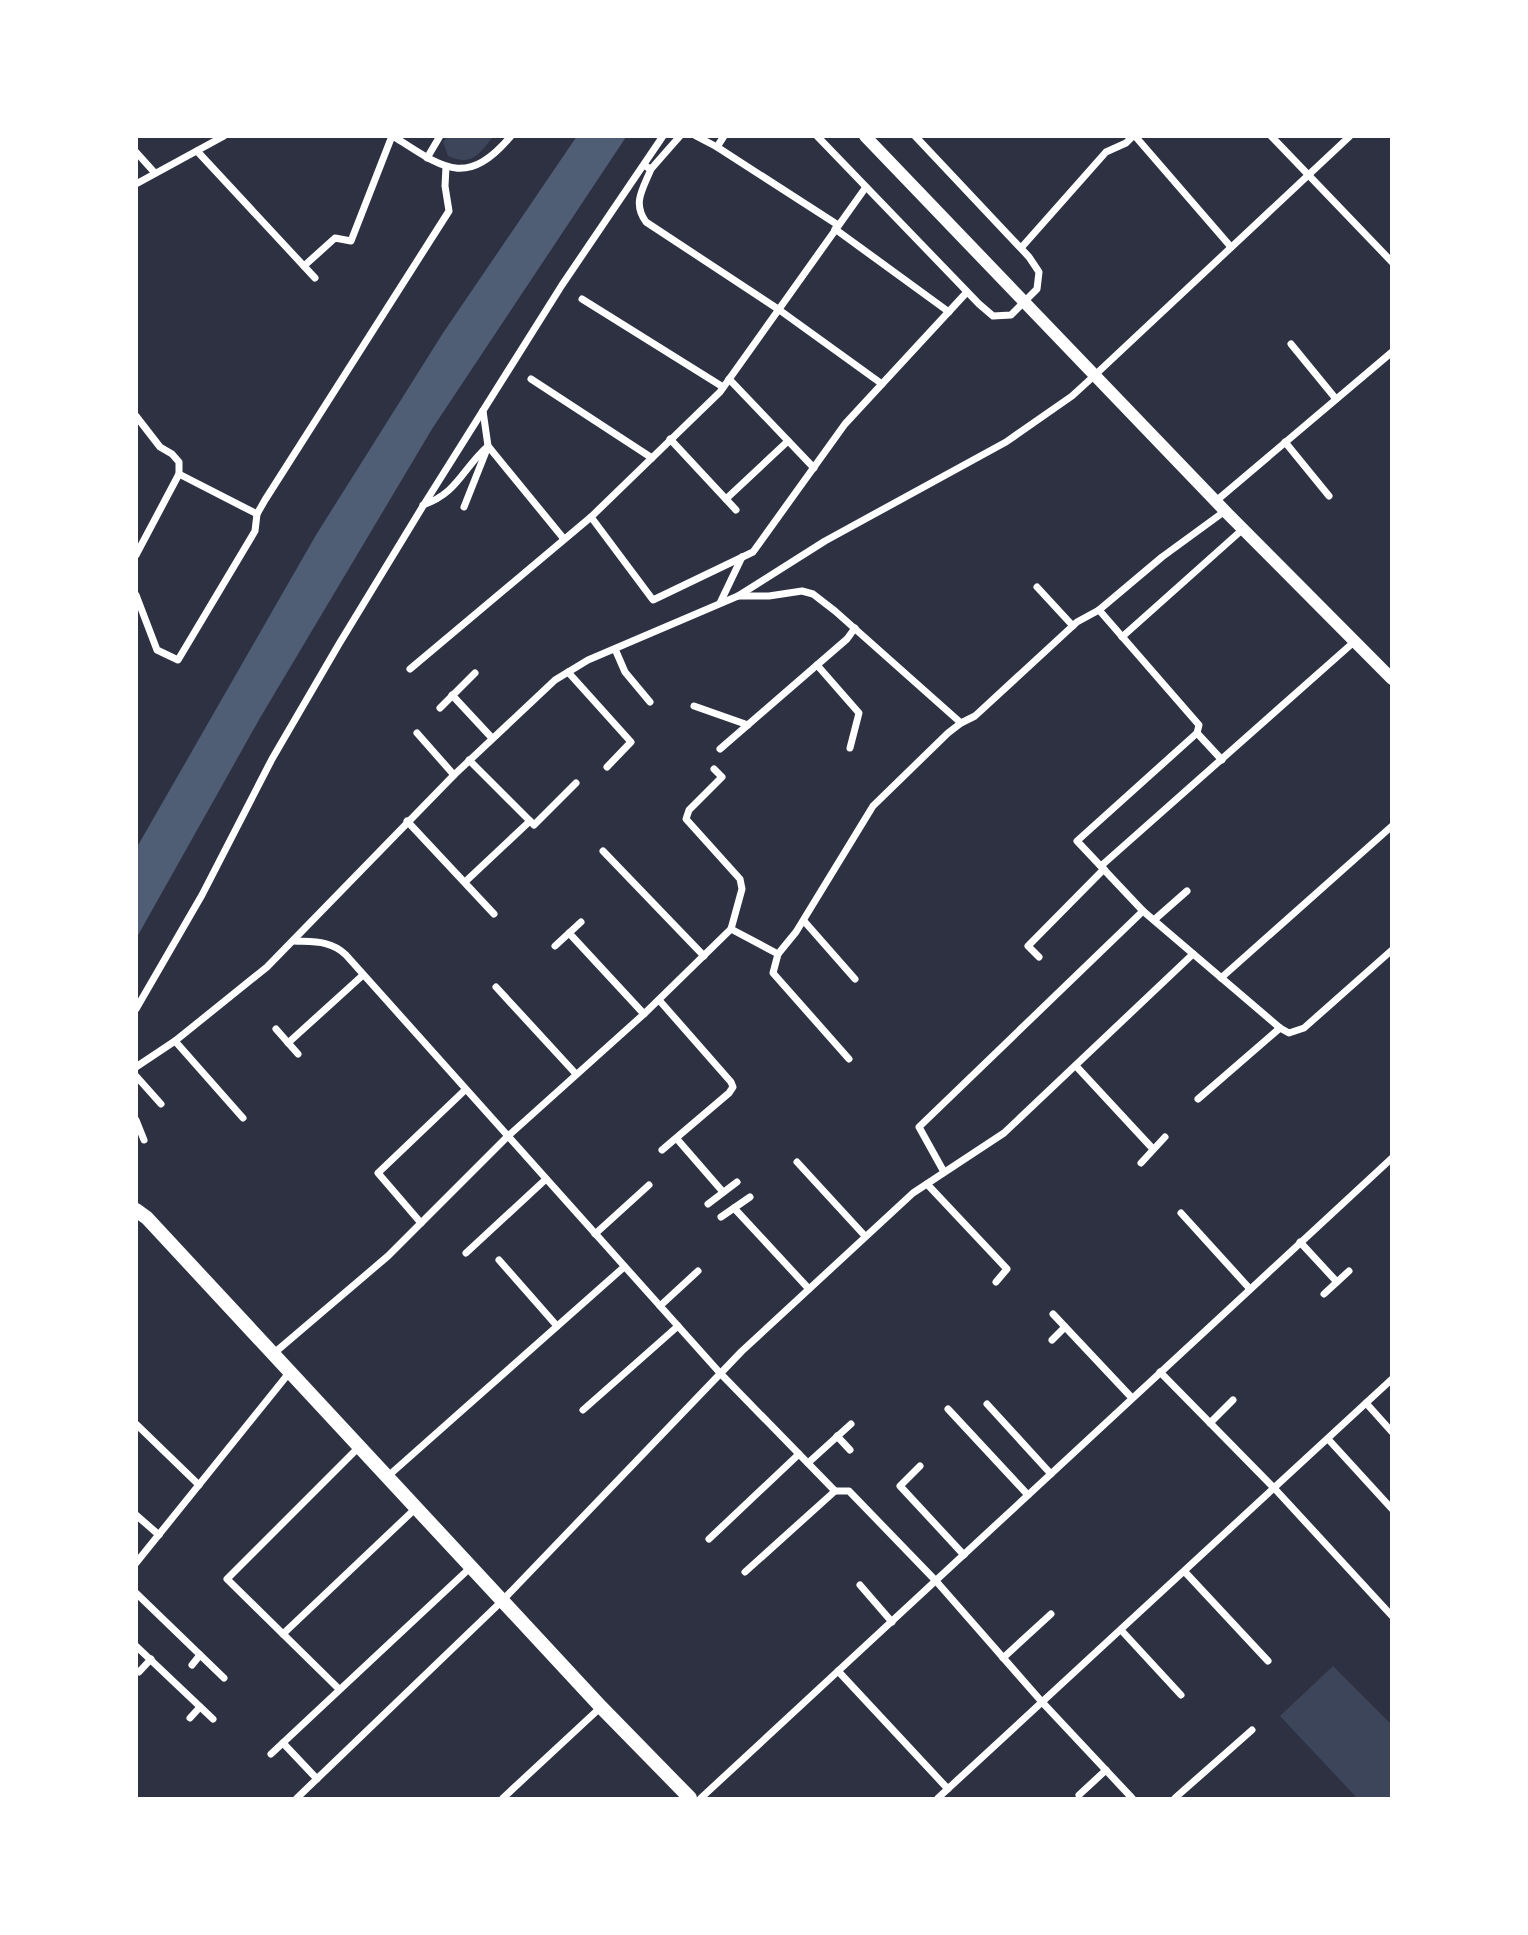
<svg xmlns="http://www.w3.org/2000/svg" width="1528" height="1935" font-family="Rubik,sans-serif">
	<rect width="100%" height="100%" fill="#2d3142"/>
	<g fill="#3c4559">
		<path d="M447,137V136L493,137C479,154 472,167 448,156L443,142Z"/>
		<path d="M1333,1666L1391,1724V1798H1357L1280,1716Z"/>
	</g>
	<path fill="#4f5d75" d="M577,136L626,137L432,429L260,718L137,937V847L316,535L443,333Z"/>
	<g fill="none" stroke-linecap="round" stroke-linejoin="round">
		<g stroke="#fff" stroke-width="7">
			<path d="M393,136C443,168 466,189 511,136"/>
			<path d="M696,136L717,147L724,136"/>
			<path d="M817,136L979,304L993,316L1011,315L1037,289L1039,272L1029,257L915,136"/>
			<path d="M1135,136L1231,247"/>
			<path d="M1271,136L1392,262"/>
			<path d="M717,147L838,225"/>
			<path d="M197,151L315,278"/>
			<path d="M136,152L154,172"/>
			<path d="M427,158L440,136"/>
			<path d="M647,167L651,169L680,136"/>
			<path d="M651,169C643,189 632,203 646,222L778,309L882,384"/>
			<path d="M136,184L224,136"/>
			<path d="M835,229L949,312"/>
			<path d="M1021,248L1106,152L1126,143L1133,136"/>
			<path d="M304,266L335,238L351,241L392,136"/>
			<path d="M582,299L723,387"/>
			<path d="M1291,344L1336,399"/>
			<path d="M531,379L652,458"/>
			<path d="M729,379L814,468"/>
			<path d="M483,411L488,446L564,539"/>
			<path d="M136,416L160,447L172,454L179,462V474"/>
			<path d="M670,439L736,510"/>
			<path d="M1285,442L1329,496"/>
			<path d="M726,499L788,441"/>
			<path d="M1216,501L1392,352"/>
			<path d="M423,505C458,493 462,469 488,446"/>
			<path d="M464,507L487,449"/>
			<path d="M591,517L653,600L753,552L845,424L967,292"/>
			<path d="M136,555L179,474L257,514"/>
			<path d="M1037,587L1073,626"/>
			<path d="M136,595L157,650L178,660L255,531L257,514L265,500L449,211L445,186L446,167"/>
			<path d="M738,596H769L802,591L813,594L835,611L961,723"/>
			<path d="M720,603L742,557"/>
			<path d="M1099,610L1199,725L1197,733L1077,841L1143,911L1280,1028L1289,1033L1304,1028L1392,950"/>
			<path d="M1122,637L1243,529"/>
			<path d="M615,649L625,672L650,702"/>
			<path d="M817,665L859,713L850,748"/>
			<path d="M410,669L591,517L720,392L866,187"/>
			<path d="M568,672L631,742L607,767"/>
			<path d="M452,695L492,738"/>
			<path d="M694,706L748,725"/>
			<path d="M440,708L475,673"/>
			<path d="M417,733L454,775"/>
			<path d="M1197,733L1222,760"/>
			<path d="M720,749L847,639L855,628"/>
			<path d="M469,760L534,825L576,783"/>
			<path d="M714,769L722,777L689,810L686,819L740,879L742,889L731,929"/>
			<path d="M407,821L494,914"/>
			<path d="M603,851L704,956"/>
			<path d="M1101,866L1355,641"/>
			<path d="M465,882L530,821"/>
			<path d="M1154,920L1187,891"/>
			<path d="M804,921L855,979"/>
			<path d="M569,933L644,1014"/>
			<path d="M294,941C313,942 331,940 346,955L720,1373L835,1491H849L936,1581L1042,1702L1132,1798"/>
			<path d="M555,946L581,922"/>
			<path d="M778,954L773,973L849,1059"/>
			<path d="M1039,957L1028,946L1104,869"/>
			<path d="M1221,978L1392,826"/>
			<path d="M496,987L576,1074"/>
			<path d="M659,1000L731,1082L733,1087L729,1093L662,1150"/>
			<path d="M136,1009L202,895L272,759L339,644L423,506L562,285L663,136"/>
			<path d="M276,1029L298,1054"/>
			<path d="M175,1041L243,1118"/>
			<path d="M288,1043L363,975"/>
			<path d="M1076,1066L1153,1149"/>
			<path d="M136,1067L175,1041L267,967L454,775L555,680L588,660L738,596L825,541L1006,442L1072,396L1095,375L1350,136"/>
			<path d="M136,1076L161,1104"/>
			<path d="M1198,1099L1280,1028"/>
			<path d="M136,1120L144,1140"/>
			<path d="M677,1139L723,1192"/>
			<path d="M797,1162L865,1236"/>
			<path d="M1141,1163L1165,1137"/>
			<path d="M944,1172L919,1127L1143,911"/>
			<path d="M927,1184L1007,1269L996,1282"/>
			<path d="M708,1204L737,1182"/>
			<path d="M734,1208L809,1289"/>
			<path d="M1181,1213L1250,1289"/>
			<path d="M721,1217L750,1197"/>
			<path d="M421,1223L378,1173L465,1090"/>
			<path d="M595,1234L649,1185"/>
			<path d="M1300,1242L1337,1282"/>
			<path d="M466,1253L546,1179"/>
			<path d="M499,1260L557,1326"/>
			<path d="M1324,1294L1349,1271"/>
			<path d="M660,1306L698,1271"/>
			<path d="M1053,1314L1132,1398"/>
			<path d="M1052,1340L1065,1327"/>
			<path d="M273,1354L388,1256L507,1137L644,1014L731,929L778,954L796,932L873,806L948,733L961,723L975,716L1077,622L1099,610L1162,557L1225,511"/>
			<path d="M1160,1372L1275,1489L1392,1616"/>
			<path d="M1366,1403L1392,1432"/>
			<path d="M987,1404L1051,1474"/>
			<path d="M948,1409L1028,1495"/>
			<path d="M583,1410L678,1326"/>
			<path d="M1210,1423L1233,1400"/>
			<path d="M136,1424L199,1485"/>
			<path d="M837,1436L850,1450"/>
			<path d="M1328,1439L1392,1509"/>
			<path d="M808,1463L851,1424"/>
			<path d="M920,1466L900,1486L964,1555"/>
			<path d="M387,1477L624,1267"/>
			<path d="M136,1515L159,1535"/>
			<path d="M709,1539L799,1454"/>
			<path d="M136,1563L289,1373"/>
			<path d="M745,1572L835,1491"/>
			<path d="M1185,1572L1268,1661"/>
			<path d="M860,1585L892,1622"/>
			<path d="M136,1593L224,1678"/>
			<path d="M1121,1630L1181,1695"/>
			<path d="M283,1634L416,1508"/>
			<path d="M136,1646L213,1719"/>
			<path d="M1003,1658L1051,1614"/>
			<path d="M192,1665L200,1655"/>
			<path d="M838,1671L948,1789"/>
			<path d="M139,1672L151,1659"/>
			<path d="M339,1689L227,1579L359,1447"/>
			<path d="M190,1718L200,1707"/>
			<path d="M283,1743L317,1779"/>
			<path d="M271,1754L471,1567"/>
			<path d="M1079,1795L1106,1770"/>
			<path d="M297,1798L502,1601L742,1351L913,1193L1004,1133L1193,954"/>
			<path d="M503,1798L601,1707"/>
			<path d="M701,1798L1392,1158"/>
			<path d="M938,1798L1392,1379"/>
			<path d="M1175,1798L1252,1730"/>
		</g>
		<path stroke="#fff" stroke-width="12" d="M865,136L1225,511L1392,679"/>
		<path stroke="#fff" stroke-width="14" d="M136,1210L147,1218L601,1707L690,1798"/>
	</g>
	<rect width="1528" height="1935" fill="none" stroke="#ffffff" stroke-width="276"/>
</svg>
